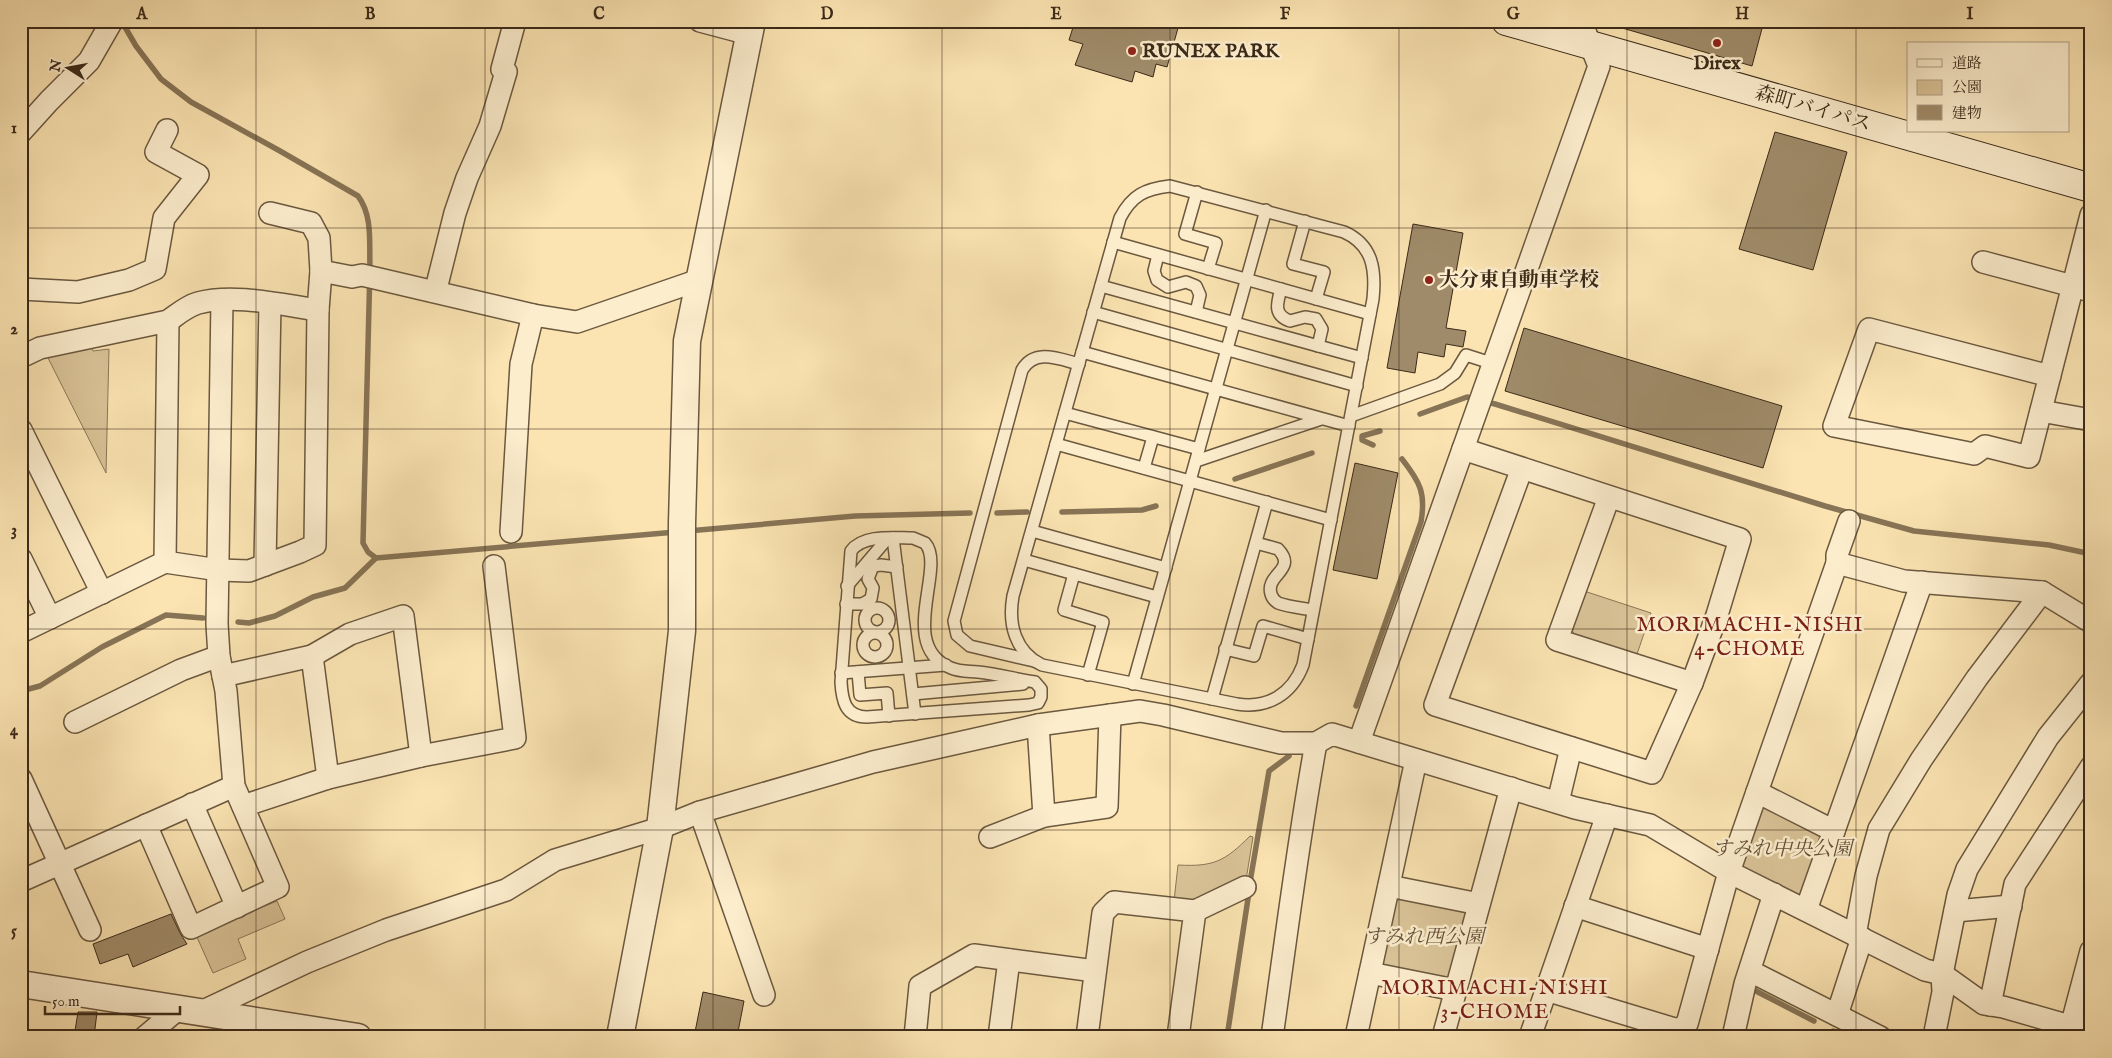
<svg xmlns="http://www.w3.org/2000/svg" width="2112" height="1058" font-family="'IM FELL English','Noto Serif JP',serif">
	<rect width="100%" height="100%" fill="#fbe4b2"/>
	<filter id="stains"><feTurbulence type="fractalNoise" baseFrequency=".004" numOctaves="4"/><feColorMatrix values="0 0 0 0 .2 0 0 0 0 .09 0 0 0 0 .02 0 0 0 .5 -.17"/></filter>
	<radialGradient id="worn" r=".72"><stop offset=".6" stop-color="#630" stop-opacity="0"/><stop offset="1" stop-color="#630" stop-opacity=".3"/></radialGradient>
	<g fill="#dac498" stroke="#8a7758">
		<path d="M92,346L93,351L109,349L106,473L46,354Z"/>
		<path d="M1584,591L1651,613L1636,657L1576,638L1570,626Z"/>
		<path d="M1769,804L1823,837L1802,893L1795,896L1739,866L1761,806Z"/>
		<path d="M1250,836L1253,837L1246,880L1196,903L1174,901L1178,865C1214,867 1225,861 1250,836Z"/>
		<path d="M1401,895L1465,908L1467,913L1450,978L1444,982L1385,970L1381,964L1394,901Z"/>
		<path d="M277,901L285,919L238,939L246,959L213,973L196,935Z"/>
	</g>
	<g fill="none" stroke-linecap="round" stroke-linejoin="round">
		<g stroke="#877456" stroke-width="5.5">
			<path d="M122,22L136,46L161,79L191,102L280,151L358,196C373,216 369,243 370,267L363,543L368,552L376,558L676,532"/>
			<path d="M1420,414L1467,397L1495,404L1825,506L1914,531L2049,545L2091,554"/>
			<path d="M1373,445L1362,440V436L1380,431"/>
			<path d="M1235,479L1312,453"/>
			<path d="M1062,512L1142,510L1156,506"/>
			<path d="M997,513L1027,512"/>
			<path d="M688,531L855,516L970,513"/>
			<path d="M238,622L249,623L275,616L313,597L345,588L376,558"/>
			<path d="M21,691L40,686L102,647L166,615L203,618"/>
			<path d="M1356,706L1421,522C1426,493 1420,482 1402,459"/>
			<path d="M1250,882L1269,771L1289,756"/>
			<path d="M1750,988L1814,1021"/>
			<path d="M1833,1031L1845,1037"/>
			<path d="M1227,1037L1249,892"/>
		</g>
	</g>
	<g fill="#9f8b69" stroke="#3b2a19">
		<path d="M1075,21H1180L1167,67L1156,64L1153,77L1135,71L1132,82L1075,65L1083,44L1069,40Z"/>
		<path d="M1613,21H1764L1752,66L1612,25Z"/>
		<path d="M1775,132L1847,152L1813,270L1739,249Z"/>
		<path d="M1413,224L1463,233L1446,328L1466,331L1463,347L1446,344L1444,357L1418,352L1415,373L1387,368Z"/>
		<path d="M1524,328L1782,406L1763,468L1505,391Z"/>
		<path d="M1355,463L1398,473L1377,579L1333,570Z"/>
		<path d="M171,914L180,933L187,944L133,967L128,954L100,964L93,944Z"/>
		<path d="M703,992L744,1001L737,1037H694Z"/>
		<path d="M78,1012H97L94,1037H74Z"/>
	</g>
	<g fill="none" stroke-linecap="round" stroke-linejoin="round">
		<g stroke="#6b583f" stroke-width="14">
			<g id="service">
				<path d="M1170,186L1344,232C1373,245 1376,270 1373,299L1303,665C1292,694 1268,709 1237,704L1042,665C1015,652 1008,624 1013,596L1120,218C1132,195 1145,189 1170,186Z"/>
				<path d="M1197,192L1185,234L1216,243L1208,269"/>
				<path d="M1305,221L1293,264L1324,272L1316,299"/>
				<path d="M1113,242L1370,314"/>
				<path d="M1158,255L1154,271L1157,280L1168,287L1186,282L1196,286L1200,295L1196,312"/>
				<path d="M1101,286L1362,358"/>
				<path d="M1281,289C1277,303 1273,315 1290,321L1305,317L1316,319L1322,329L1318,346"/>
				<path d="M1093,312L1357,386"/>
				<path d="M1082,352L1349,426"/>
				<path d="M1065,413L1199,449"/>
				<path d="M1351,416L1440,384L1455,373L1466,355L1494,364"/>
				<path d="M1056,444L1331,520"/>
				<path d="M1196,461L1321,419"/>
				<path d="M1144,468L1153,437"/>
				<path d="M1032,531L1166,568"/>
				<path d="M893,538L915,714"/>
				<path d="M913,538L925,543C947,567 896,646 951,668C960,672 969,671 978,672C997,674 1016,679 1035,682L1041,689V697L1038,703L1029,705L867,717C845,717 842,700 841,682L851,551C863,534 894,538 913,538Z"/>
				<path d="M1256,543L1278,549C1298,570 1265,574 1271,594C1272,598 1275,601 1278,603C1289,607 1302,608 1313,610"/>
				<path d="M1024,560L1157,597"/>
				<path d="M1074,574L1064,610L1103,622L1088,675"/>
				<path d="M847,586L887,539"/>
				<path d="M846,604H862L871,599L873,588L868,579L873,566L881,565L897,567"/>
				<circle cx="877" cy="620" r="12"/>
				<circle cx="875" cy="645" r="12"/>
				<path d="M1225,649L1254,656L1263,626L1308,639"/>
				<path d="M1034,661L970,646L957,635L954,621L1022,370C1035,348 1059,359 1079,364"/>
				<path d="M858,672L860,695L887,693L889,716"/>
				<path d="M841,673L946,665"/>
				<path d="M1133,684L1266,210"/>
				<path d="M913,694L1023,684"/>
				<path d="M1212,699L1267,502"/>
			</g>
		</g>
		<g stroke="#6b583f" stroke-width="24">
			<g id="minor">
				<path d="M700,21L749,34"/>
				<path d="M21,132L49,101L89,61L112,21"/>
				<path d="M1983,262L2091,291"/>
				<path d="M321,271L352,277L362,275L533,315L577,322L699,280"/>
				<path d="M21,289L78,292L129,280L155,269L164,218L198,175L156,152L167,130"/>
				<path d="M432,291L436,289L455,213L467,178L490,126L506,72L502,69L515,21"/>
				<path d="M21,357L40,348L168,321C178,314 187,306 198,303C233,293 282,305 318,310"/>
				<path d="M2050,376L1869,329L1834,426L1974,454L1985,446L2029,457C2050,377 2070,296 2091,215"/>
				<path d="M2041,411L2091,420"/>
				<path d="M21,430L102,593"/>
				<path d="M1463,449L1740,539L1717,615L1692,683L1652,773L1435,705L1522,468"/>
				<path d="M1609,497L1557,640L1692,683"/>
				<path d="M511,532L521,364L533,315"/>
				<path d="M21,559L50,618"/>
				<path d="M165,562L168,321"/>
				<path d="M1837,563L1904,581L2042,592L2091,622"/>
				<path d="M265,565L270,303"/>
				<path d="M21,632L165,562L219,570L249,571L300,552L315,545L318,310L321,271L319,238L311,223L270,213"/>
				<path d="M312,656L328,778"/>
				<path d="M223,676L312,656L350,634L403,616L421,756"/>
				<path d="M75,722L181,670L219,656"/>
				<path d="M1038,725L1044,816"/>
				<path d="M1359,742L1599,66L1584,29L1585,21"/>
				<path d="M21,779L90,930"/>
				<path d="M1757,792L1834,831"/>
				<path d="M1558,802L1571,748"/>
				<path d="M192,804L237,907"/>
				<path d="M243,806L328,778L421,756L515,738L494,566"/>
				<path d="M700,812L764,995"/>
				<path d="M146,825L191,928L278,887L234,786L226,691L219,656L217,624L222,300"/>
				<path d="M990,837L1044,816L1107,807L1110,715"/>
				<path d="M21,881L234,786"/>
				<path d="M1389,886L1479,904"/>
				<path d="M1575,906L1708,949"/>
				<path d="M1806,910L1922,582"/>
				<path d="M1195,911L1245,887"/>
				<path d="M1955,911L2011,906"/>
				<path d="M1855,935L1866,876L1879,829L1921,760L1977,678L2042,592"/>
				<path d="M1750,971L1880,1037"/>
				<path d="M1370,973L1455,990"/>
				<path d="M1546,990L1678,1030L1687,1024L1729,872L1837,563V555L1849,521"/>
				<path d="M1990,1005L2015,884L2091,767"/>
				<path d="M201,1012L307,962L386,930L506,890L555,860L660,828L700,812L873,762L1038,725L1140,711L1163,715L1281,743H1316L1332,734L1575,808L1650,825L1729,872L1925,970L1942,974L1984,1004L2003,1007L2091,1032"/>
				<path d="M1837,1015L1862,938"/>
				<path d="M2071,1027L2091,951"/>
				<path d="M145,1037L178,1009"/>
				<path d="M915,1037L920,986L974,955L1095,971"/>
				<path d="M999,1037L1009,960"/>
				<path d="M1087,1037L1103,913L1114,902L1195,911L1178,1037"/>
				<path d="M1272,1037C1286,939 1298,841 1316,743"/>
				<path d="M1356,1037L1416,760"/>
				<path d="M1443,1037L1511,788"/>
				<path d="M1530,1037L1607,815"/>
				<path d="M1733,1037L1745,984L1774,894"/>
				<path d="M1934,1037L1943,992L1942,974L1958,895L1967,869L2048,737L2091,683"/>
			</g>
		</g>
		<g stroke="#6b583f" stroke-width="29">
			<g id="tertiary">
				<path d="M21,984L358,1037"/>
				<path d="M620,1037L660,828L682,631V523L687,341L752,21"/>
			</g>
		</g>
		<g stroke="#3b2a19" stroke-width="30">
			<path id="secondary" d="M1506,21L2091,188"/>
		</g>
		<use href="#service" stroke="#fcedcd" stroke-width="11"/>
		<use href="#minor" stroke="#fcedcd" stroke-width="21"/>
		<use href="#tertiary" stroke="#fcedcd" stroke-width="26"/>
		<use href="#secondary" stroke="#fcedcd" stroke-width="28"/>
	</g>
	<path fill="none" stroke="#3b2a19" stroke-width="1" stroke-opacity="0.55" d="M256,21V1037M485,21V1037M713,21V1037M942,21V1037M1170,21V1037M1399,21V1037M1627,21V1037M1856,21V1037M21,228H2091M21,429H2091M21,629H2091M21,830H2091"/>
	<g fill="#8f2418" stroke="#fcedcd" stroke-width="2">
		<circle cx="1717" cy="43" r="5"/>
		<circle cx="1132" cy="51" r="5"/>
		<circle cx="1429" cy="280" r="5"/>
	</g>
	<g text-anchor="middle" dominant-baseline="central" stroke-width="5" stroke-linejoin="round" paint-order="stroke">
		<g font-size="20" font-weight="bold" fill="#3b2a19" stroke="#fcedcd" text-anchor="start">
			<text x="1142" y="51">RUNEX PARK</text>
			<text x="1717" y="63" text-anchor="middle">Direx</text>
			<text x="1439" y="280">大分東自動車学校</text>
		</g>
		<g font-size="20" fill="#3b2a19" stroke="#fcedcd">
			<text transform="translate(1813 109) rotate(16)">森町バイパス</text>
		</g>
		<g font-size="20" font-style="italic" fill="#635039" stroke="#fcedcd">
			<text x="1782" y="849">すみれ中央公園</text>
			<text x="1424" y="937">すみれ西公園</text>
		</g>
		<g font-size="21" letter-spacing="1" fill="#7a1f14" stroke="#fcedcd">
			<text x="1750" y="625">MORIMACHI-NISHI<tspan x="1750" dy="24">4-CHOME</tspan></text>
			<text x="1495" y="988">MORIMACHI-NISHI<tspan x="1495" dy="24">3-CHOME</tspan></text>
		</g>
	</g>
	<rect width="2112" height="1058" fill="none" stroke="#fbe4b2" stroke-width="55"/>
	<rect x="1907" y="42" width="162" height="90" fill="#fcedcd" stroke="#af9f85"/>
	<rect x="1917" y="59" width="25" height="8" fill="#fcedcd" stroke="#af9f85"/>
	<text x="1952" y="68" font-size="15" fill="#3b2a19">道路</text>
	<rect x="1917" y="80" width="25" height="15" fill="#dac498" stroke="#af9f85"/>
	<text x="1952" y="92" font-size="15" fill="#3b2a19">公園</text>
	<rect x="1917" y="105" width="25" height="15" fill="#9f8b69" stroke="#af9f85"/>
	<text x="1952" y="118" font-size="15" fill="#3b2a19">建物</text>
	<g transform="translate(68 68) rotate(281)" stroke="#fcedcd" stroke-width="4" paint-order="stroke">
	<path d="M0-4L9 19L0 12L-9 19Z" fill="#3b2a19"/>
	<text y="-8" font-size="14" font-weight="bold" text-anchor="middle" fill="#3b2a19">N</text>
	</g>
	<path d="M45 1006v8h135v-8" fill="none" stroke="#3b2a19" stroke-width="2.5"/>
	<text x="52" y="1006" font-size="15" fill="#3b2a19" stroke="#fcedcd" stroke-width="4" paint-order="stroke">50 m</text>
	<rect x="28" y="28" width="2056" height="1002" fill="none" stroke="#3b2a19" stroke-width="2"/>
	<g font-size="16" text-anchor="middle" font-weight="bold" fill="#3b2a19">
		<text x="142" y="19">A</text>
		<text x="370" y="19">B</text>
		<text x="599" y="19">C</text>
		<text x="827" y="19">D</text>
		<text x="1056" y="19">E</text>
		<text x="1285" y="19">F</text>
		<text x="1513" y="19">G</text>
		<text x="1742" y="19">H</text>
		<text x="1970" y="19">I</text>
		<text x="14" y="133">1</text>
		<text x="14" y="334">2</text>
		<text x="14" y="535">3</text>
		<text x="14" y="735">4</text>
		<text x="14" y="936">5</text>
	</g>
	<rect width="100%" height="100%" filter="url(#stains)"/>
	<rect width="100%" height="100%" fill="url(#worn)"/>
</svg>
